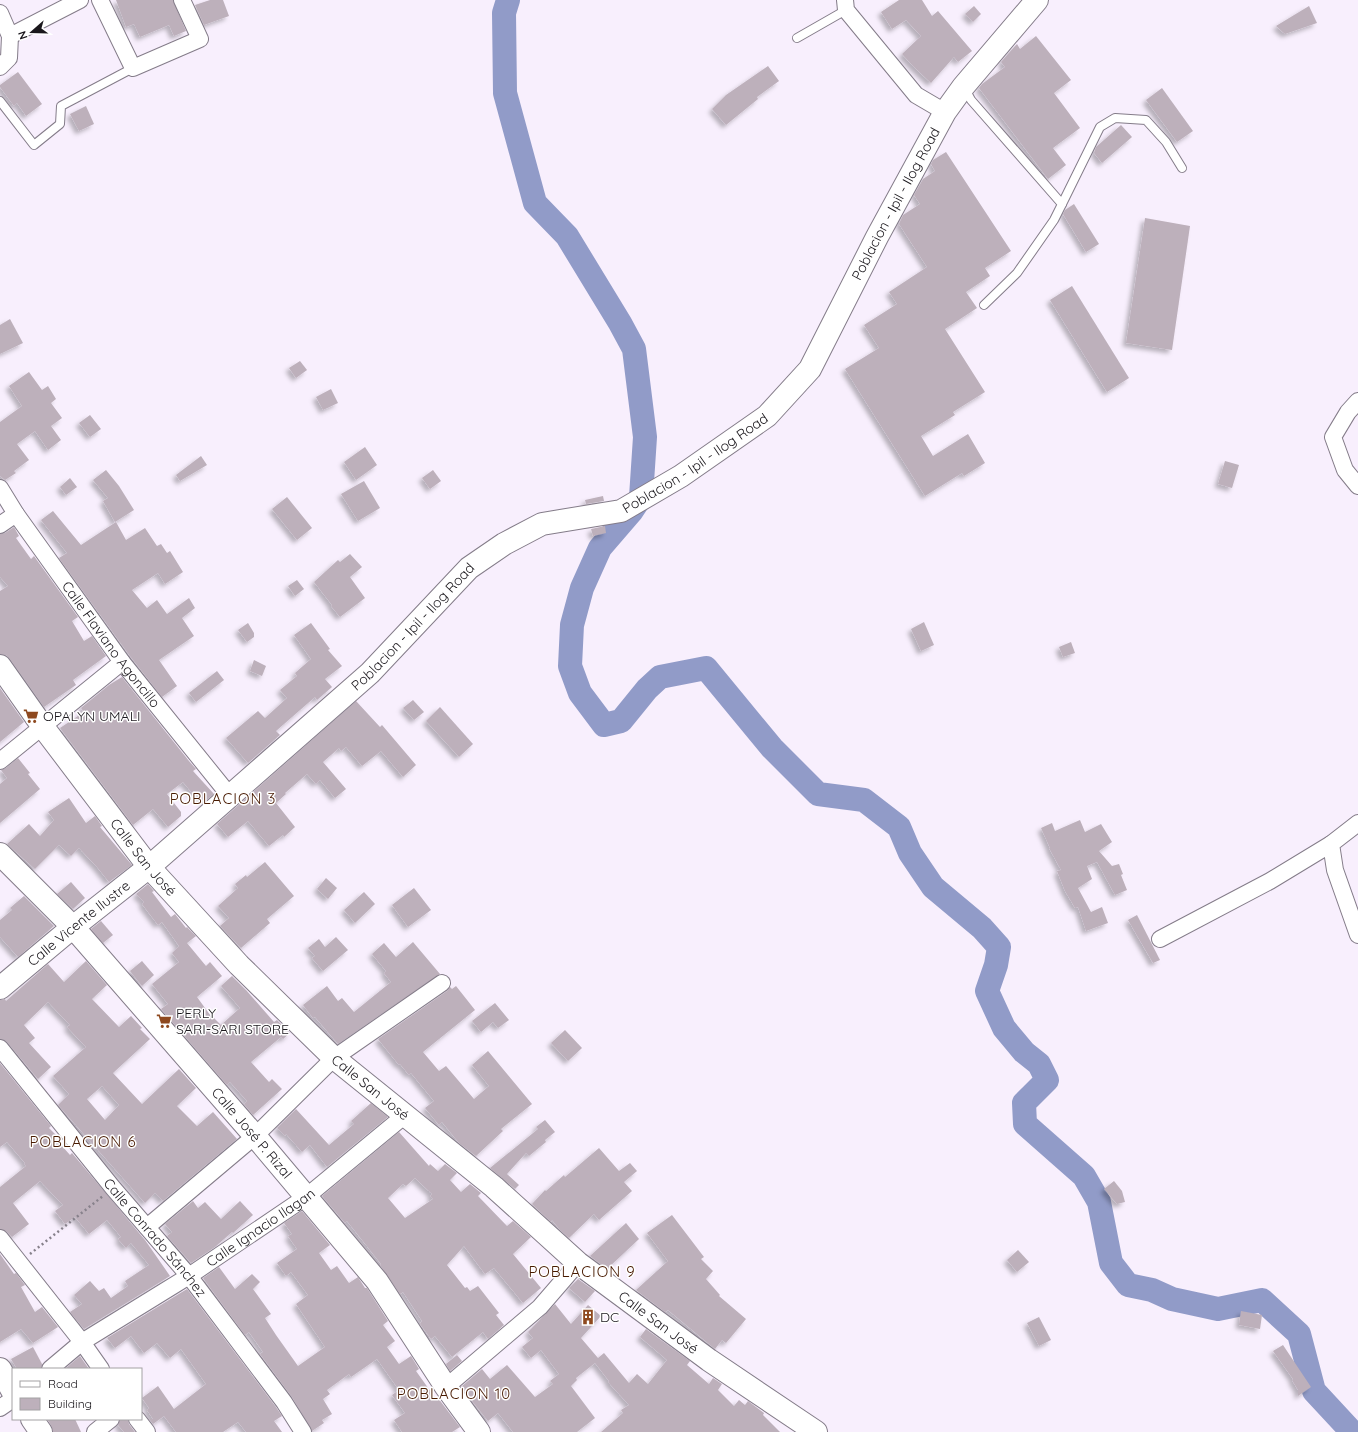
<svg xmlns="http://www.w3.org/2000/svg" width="1358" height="1432" font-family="Quicksand,sans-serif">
	<defs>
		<filter id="shadow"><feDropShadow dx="-3.5" dy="3.5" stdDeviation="2" flood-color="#0004"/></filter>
	</defs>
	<rect width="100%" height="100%" fill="#f8effd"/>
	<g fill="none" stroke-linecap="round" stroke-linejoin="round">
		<path stroke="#919bc8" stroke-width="24" d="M508,0L504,13L505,93L535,203L567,236L620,323L634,349L645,437L641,497L631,512L600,548L582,588L572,625L570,666L580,693L604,725L621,721L647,689L660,677L706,668L772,748L818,794L864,800L899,827L910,853L933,887L982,928L999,947L996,965L987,991L1004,1028L1024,1052L1039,1064L1047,1080L1024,1103L1025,1124L1084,1176L1099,1202L1111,1263L1128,1285L1152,1290L1172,1299L1218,1309L1262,1300L1299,1334L1314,1391L1352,1432"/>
	</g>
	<g fill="#bdb0bb" fill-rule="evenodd" filter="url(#shadow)">
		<path d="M116,0H173L186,31L174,36L169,25L140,37L134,24L126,27Z"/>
		<path d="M210,0H223L229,16L204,25L195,5Z"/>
		<path d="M899,0H922L932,16L938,11L972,51L958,62L954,57L931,83L913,66L902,54L921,36L906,20L892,29L881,12Z"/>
		<path d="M974,6L981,14L973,22L965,14Z"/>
		<path d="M1309,6L1317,23L1285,34L1276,26Z"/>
		<path d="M1036,36L1071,80L1054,93L1080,128L1053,148L1066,165L1048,179L979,88L982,84L1005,67L1001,62L1015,46L1017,44L1020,49Z"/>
		<path d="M768,66L779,81L757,97L758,99L726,125L712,109L726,95Z"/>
		<path d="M18,72L42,104L26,116L17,103L14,106L0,87V85Z"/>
		<path d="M1162,88L1193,131L1177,142L1146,100Z"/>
		<path d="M86,106L94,124L79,131L70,114Z"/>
		<path d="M1121,125L1132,137L1102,163L1094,153L1096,147Z"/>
		<path d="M946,152L1011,251L985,268L990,276L966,292L977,308L945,329L985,392L953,412L955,415L921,436L933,456L968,434L985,463L964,476L962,473L925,496L845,369L879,348L864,325L897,304L889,292L927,267L899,224L903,215L920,204L914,195L923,179L935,171L931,164L933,160Z"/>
		<path d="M1074,204L1099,244L1086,252L1063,214L1065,210Z"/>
		<path d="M1145,218L1190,226L1172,350L1126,343Z"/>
		<path d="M1072,286L1129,378L1107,392L1050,300Z"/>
		<path d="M10,319L23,343L0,354V325Z"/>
		<path d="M300,361L307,370L296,378L289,368Z"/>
		<path d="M29,372L42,390L48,386L56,399L51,403L62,418L51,426L61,440L48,450L35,431L17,444L29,460L14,471L16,473L5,480L0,476V422L22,406L9,386Z"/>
		<path d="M331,389L338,403L323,410L316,397Z"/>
		<path d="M90,415L101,429L90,437L79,423Z"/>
		<path d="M365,447L377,465L356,480L344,462Z"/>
		<path d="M201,456L207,465L180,481L176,475Z"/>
		<path d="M1225,461L1239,465L1232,488L1218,484Z"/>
		<path d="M106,470L119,486L134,510L115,522L103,501L108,498L93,480Z"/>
		<path d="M433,470L441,481L430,489L422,478Z"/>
		<path d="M70,478L77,487L66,495L60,487Z"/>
		<path d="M364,481L380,508L358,521L341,494Z"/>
		<path d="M603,496L604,501L586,504L585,500Z"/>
		<path d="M287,497L312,528L297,540L272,509Z"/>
		<path d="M53,511L81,545L116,522L126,540L145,528L157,546L161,544L167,553L170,551L183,572L165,584L158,573L132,590L147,608L157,600L167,614L189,598L195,608L182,618L194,636L159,660L177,686L162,697L130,656L59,558L67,553L41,520Z"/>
		<path d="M605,526L606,533L593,536L591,529Z"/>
		<path d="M14,527L19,536L16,538L31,559L34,556L78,617L72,621L84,641L92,636L106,656L73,680L76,685L44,707L10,659L6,655L0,654V591L8,586L0,577V534L5,533Z"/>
		<path d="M350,554L362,567L350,577L365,598L340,617L331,606L332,605L314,582L338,560L340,562Z"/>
		<path d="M297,580L304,589L295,596L288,586Z"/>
		<path d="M924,622L934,645L921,651L911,629Z"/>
		<path d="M248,623L254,633V637L247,642L238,630Z"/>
		<path d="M311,623L330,649L328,650L342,666L325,679L332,687L317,700L315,697L276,731L280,735L248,763L226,738L258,711L265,718L287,698L280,690L297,676L295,673L311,659L294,635Z"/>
		<path d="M1071,642L1075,653L1063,657L1059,647Z"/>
		<path d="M254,660L266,666L262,676L250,671Z"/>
		<path d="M217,671L224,680L196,702L189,693Z"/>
		<path d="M122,677L189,761L196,769L193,771L214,794L204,802L194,791L192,793L183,782L167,794L181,812V816L168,827L153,809L133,825L60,728L84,712L81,708L109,685Z"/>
		<path d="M0,688L24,722L0,742Z"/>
		<path d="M413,700L424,712L414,720L403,708Z"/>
		<path d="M356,701L380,727L382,725L416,765L403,777L381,751L362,766L346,747L341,751L339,748L323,762L346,789L335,798L320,780L316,784L307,774L285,793L286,794L276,803L295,827L284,837L283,835L269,846L248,821L228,837L217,824Z"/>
		<path d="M440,707L473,744L459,757L426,721Z"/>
		<path d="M18,758L30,773L28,774L40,789L0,823V784L7,778L1,770L6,768Z"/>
		<path d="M69,798L86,823L95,816L102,826L100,827L132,865L109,882L97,867L79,848L71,856L59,845L35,869L7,844L29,824L40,836L54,820L48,812Z"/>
		<path d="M1080,820L1085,832L1101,824L1112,842L1099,851L1112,866L1119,864L1123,874L1121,875L1127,890L1115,895L1097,862L1087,866L1092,879L1078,888L1091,912L1102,907L1108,923L1086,931L1078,907L1075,908L1065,891L1057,871L1061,870L1049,848H1050L1041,828L1052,823L1055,831Z"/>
		<path d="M265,862L294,896L267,919L270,923L241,948L220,926L229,918L218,906L238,888L235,884L246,875L247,877Z"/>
		<path d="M326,878L337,888L328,899L317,889Z"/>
		<path d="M71,882L85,898L73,909L57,894Z"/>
		<path d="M148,884L154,891L152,892L171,917L175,914L186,928L187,927L196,936L187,943L206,966L210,962L222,976L197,997L213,1019L214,1018L221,1025L240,1008L221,986L232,976L246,990L274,1022L277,1020L290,1033L283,1039L281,1037L251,1062L269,1082L272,1079L282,1089L253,1115L244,1104L247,1101L230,1082L227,1085L161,1009L168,1004L152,984L179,962L172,953L179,946L162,922L158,925L142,904L144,902L136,894Z"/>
		<path d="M414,888L431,910L408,927L392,905Z"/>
		<path d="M364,892L375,904L355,923L344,910Z"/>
		<path d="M24,896L54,926L18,957L0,937V920L12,910L10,908Z"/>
		<path d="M1137,915L1160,960L1153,963L1128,920Z"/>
		<path d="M101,921L113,935L103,943L91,929Z"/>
		<path d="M336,937L348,950L323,971L312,958L315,956L308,948L319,939L325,947Z"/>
		<path d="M413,942L440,974L338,1044L315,1017L313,1018L303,1005L327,986L338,1001L342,998L354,1012L391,982L384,973L386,971L372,954L384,943L396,957Z"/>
		<path d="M86,961L107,985L92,999L119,1027L131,1016L142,1028L140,1029L150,1039L113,1073L142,1104L179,1069L196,1088L177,1106L197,1126L213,1112L237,1139L163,1201L155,1193L145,1203L58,1105L69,1094L53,1076L86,1047L67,1027L70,1025L48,1002L24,1025L35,1038L29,1043L51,1067L38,1079L7,1042L0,1039V1000L5,999L6,1001L48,964L64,982ZM102,1086L119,1105L105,1120L87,1099Z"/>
		<path d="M142,961L154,975L142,986L130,971Z"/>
		<path d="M456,986L475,1010L423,1052L439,1071L446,1066L474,1099L489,1086L472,1065L488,1051L532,1104L501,1129L503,1131L476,1156L459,1143L442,1122L439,1125L425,1108L434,1101L411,1073L409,1075L400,1064L399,1065L378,1039L447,991L450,987L452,989Z"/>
		<path d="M495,1003L509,1020L498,1028L493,1022L481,1032L472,1021Z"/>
		<path d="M565,1030L582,1048L568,1061L551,1043Z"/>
		<path d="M0,1063L51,1126L49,1128L56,1135L54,1137L70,1155L72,1153L145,1240L170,1276L84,1329L70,1312L82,1304L74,1295L90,1281L99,1291L104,1288L111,1298L128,1286L125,1281L149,1265L131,1243L126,1248L118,1239L121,1237L107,1220L89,1234L75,1217L65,1224L55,1211L63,1205L40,1181L13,1203L29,1224L12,1237L7,1232L0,1229V1187L26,1166L24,1164L25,1163L7,1142L0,1147Z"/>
		<path d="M371,1103L388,1117L327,1167L310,1145L302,1152L286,1134L285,1136L277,1128L296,1109L329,1145L354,1124L351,1121Z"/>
		<path d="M545,1120L555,1132L545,1140L546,1142L529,1156L526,1153L507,1174L519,1185L515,1189L490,1168L538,1129L536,1127Z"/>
		<path d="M399,1132L429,1166L430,1164L438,1171L445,1164L457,1173L450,1180L461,1192L470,1184L481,1193L478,1196L507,1226L513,1221L531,1237L513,1254L541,1288L523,1303L494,1268L485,1274L464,1246L447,1265L465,1288L467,1287L470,1291L478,1286L499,1313L496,1315L504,1325L488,1339L483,1332L452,1357L435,1336L431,1339L420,1324L422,1321L403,1292L400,1294L380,1265L381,1264L347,1221L345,1223L322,1196ZM415,1178L432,1194L430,1196L433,1199L405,1218L388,1198L403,1184L406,1186Z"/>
		<path d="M599,1148L619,1171L630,1163L637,1171L624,1182L632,1191L599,1220L594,1214L569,1238L560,1230L552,1220L551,1222L532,1204L545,1190L546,1191L564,1175L565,1177Z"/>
		<path d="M1114,1181L1122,1191L1125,1202L1117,1204L1104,1189Z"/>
		<path d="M193,1201L198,1208L205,1202L221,1219L240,1201L253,1215L233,1233L232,1232L215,1247L191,1263L167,1236L172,1232L165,1224Z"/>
		<path d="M302,1211L330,1245L319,1253L331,1270L337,1266L349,1283L358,1277L365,1288H367L388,1321L383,1325L395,1341L387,1347L399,1364L411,1356L419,1369L416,1371L436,1399L438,1398L460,1427L452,1432H402L394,1420L405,1413L392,1395L399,1390L377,1359L351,1377L349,1374L327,1390L330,1394L323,1399L332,1414L322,1420L324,1423L312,1431L292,1397L260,1354L263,1352L249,1332L245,1335L203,1278L219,1267L235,1289L252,1274L260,1282L253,1289L271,1314L265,1318L276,1335L298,1366L325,1347L296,1304L308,1295L291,1272L286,1276L277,1263L297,1249L288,1236L292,1234L284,1223Z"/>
		<path d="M672,1215L704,1257L701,1259L713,1271L706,1279L720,1295L719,1296L746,1319L726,1343L722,1340L715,1349L668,1310L665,1312L636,1290L668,1261L647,1233Z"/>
		<path d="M626,1223L639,1239L607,1269L590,1256Z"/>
		<path d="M1018,1250L1029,1262L1017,1272L1007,1260Z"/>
		<path d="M0,1254L14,1274L16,1273L25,1285L21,1287L35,1312L42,1307L58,1327L33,1343L21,1329L0,1342Z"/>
		<path d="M578,1279L595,1291L585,1302L569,1288Z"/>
		<path d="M187,1289L276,1407L282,1416L274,1421L282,1432H246L238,1422L223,1432H176L164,1416L153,1424L149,1419H153L147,1410L149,1408L142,1398L158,1386L174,1409L206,1384L181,1349L170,1358L157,1343L144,1353L131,1336L115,1348L107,1338Z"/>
		<path d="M555,1304L571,1324L588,1305L601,1316L581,1338L598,1358L604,1353L629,1383L637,1374L648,1384L667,1360L640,1337L646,1329L690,1361L687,1365L709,1384L713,1378L722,1384L718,1390L734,1406L739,1400L745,1405L748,1401L764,1413L763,1415L780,1432H601L623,1413L621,1410L629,1405L608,1382L609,1381L595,1363L576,1378L577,1380L571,1386L595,1418L577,1432H513L498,1413L488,1421L461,1387L482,1369L490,1379L507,1365L535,1397L553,1384L550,1381L559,1374L541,1350L531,1358L522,1347L533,1338L528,1332Z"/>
		<path d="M1241,1311L1262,1315L1260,1329L1239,1325Z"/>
		<path d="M1039,1317L1051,1340L1039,1346L1027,1323Z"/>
		<path d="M1283,1345L1311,1387L1298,1396V1390L1292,1380L1293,1379L1273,1351Z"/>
		<path d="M33,1347L42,1364L41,1369H17L11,1359Z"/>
		<path d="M457,1355L462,1361L450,1371L446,1364Z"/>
		<path d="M80,1356L89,1369H65Z"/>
		<path d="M47,1419H75L81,1432H53L51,1425Z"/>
		<path d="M120,1419H128L129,1424L135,1432H124L118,1425Z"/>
	</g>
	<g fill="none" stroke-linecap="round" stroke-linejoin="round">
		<g stroke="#847c89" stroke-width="10">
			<g id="lane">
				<path d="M797,38L846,10"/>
				<path d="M965,89L971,100L1062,204L1054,220L1017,273L984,305"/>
				<path d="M0,101L34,145L60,124L61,106L133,68"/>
				<path d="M1062,204L1100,127L1115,118L1146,120L1166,142L1182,168"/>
			</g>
		</g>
		<g stroke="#847c89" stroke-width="18">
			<g id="street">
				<path d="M100,0L133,68L200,39L182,0"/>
				<path d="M845,0L846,10L916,95L945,112"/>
				<path d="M0,13L10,36L9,58L0,67"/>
				<path d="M10,36L80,0"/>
				<path d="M1358,401L1348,412L1333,437L1345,470L1358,486"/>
				<path id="s1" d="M0,488L16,514L122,662L230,796"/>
				<path d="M0,525L16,514"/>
				<path d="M0,761L122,662"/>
				<path d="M1358,823L1331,844L1335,870L1358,935"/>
				<path d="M1160,939L1270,881L1331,844"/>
				<path id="s2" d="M0,1048L113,1188L189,1276L284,1402L303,1432"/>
				<path d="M147,1227L255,1136L334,1058L442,983"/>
				<path d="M0,1238L82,1342L101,1369"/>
				<path id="s3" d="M50,1369L82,1342L189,1276L306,1197L404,1116"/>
				<path d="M446,1387L540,1307L578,1263"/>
				<path d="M0,1408L13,1399"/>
				<path d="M137,1419L147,1432"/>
				<path d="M95,1432L111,1419"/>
			</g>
		</g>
		<g stroke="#847c89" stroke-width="24">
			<g id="secondary">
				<path id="s4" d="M0,666L43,727L149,867L239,965L334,1058L494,1187L578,1263L709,1360L816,1432"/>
				<path id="s5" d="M0,854L73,927L255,1136L377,1281L446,1387L479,1432"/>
				<path id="s6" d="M0,988L73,927L149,867L370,673L469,568L504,544L542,524L621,511L681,476L767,416L810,369L877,237L945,112L963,87L1037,0"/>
				<path d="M0,1369L13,1392"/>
				<path d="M32,1419L41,1432"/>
			</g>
		</g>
		<path stroke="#87818b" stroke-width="2.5" stroke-dasharray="2 3" stroke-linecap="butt" d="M30,1254L103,1196"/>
		<use href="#lane" stroke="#fff" stroke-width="8"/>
		<use href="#street" stroke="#fff" stroke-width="16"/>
		<use href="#secondary" stroke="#fff" stroke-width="22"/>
	</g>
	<defs>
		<g id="supermarket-bare" transform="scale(1.2)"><path d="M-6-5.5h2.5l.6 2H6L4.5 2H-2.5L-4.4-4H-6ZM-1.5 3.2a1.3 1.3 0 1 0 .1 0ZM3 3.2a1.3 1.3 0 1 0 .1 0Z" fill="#8e491f" stroke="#fff" stroke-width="2.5" paint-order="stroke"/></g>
		<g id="building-bare" transform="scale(1.2)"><path d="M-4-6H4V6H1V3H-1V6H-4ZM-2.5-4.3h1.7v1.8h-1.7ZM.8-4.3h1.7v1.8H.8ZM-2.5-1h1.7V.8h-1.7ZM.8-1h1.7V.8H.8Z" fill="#8e491f" stroke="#fff" stroke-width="2.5" paint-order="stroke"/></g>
	</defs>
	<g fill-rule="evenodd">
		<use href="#supermarket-bare" x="31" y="716"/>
		<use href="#supermarket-bare" x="164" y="1021"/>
		<use href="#building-bare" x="588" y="1317"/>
	</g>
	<g text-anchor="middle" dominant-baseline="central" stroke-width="3" stroke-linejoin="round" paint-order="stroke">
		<g font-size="14" fill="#1a171c" stroke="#fff">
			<text stroke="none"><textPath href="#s6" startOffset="1220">Poblacion - Ipil - Ilog Road</textPath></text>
			<text stroke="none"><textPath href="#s6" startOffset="884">Poblacion - Ipil - Ilog Road</textPath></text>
			<text stroke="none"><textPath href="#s6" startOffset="549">Poblacion - Ipil - Ilog Road</textPath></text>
			<text stroke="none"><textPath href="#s1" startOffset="192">Calle Flaviano Agoncillo</textPath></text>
			<text stroke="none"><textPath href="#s4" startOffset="239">Calle San José</textPath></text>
			<text stroke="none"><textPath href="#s6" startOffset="102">Calle Vicente Ilustre</textPath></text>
			<text stroke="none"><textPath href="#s4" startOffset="563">Calle San José</textPath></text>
			<text stroke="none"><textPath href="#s5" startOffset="376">Calle José P. Rizal</textPath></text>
			<text stroke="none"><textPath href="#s3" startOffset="254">Calle Ignacio Ilagan</textPath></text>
			<text stroke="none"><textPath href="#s2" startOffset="245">Calle Conrado Sánchez</textPath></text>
			<text stroke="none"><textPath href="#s4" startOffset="935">Calle San José</textPath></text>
		</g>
		<g font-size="14" fill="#1a171c" stroke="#fff" text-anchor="start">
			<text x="43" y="716">OPALYN UMALI</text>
			<text x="176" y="1013">PERLY<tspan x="176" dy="16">SARI-SARI STORE</tspan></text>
			<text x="600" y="1317">DC</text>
		</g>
		<g font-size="15" letter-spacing="1" fill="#481a00" stroke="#fff">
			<text x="223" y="798">POBLACION 3</text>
			<text x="83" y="1141">POBLACION 6</text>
			<text x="582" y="1271">POBLACION 9</text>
			<text x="454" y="1393">POBLACION 10</text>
		</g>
	</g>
	<rect x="12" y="1368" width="130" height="52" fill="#ffffff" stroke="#a3a2a4"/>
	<rect x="20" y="1381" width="20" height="6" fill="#ffffff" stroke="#a3a2a4"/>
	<text x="48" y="1388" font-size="12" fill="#1a171c">Road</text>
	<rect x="20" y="1398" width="20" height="12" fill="#bdb0bb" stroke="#a3a2a4"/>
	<text x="48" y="1408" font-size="12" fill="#1a171c">Building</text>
	<g transform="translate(32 32) rotate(250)" stroke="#ffffff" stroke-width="3" paint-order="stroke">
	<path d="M0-3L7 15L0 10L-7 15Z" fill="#1a171c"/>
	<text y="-6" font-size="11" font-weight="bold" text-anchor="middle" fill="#1a171c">N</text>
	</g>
</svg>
